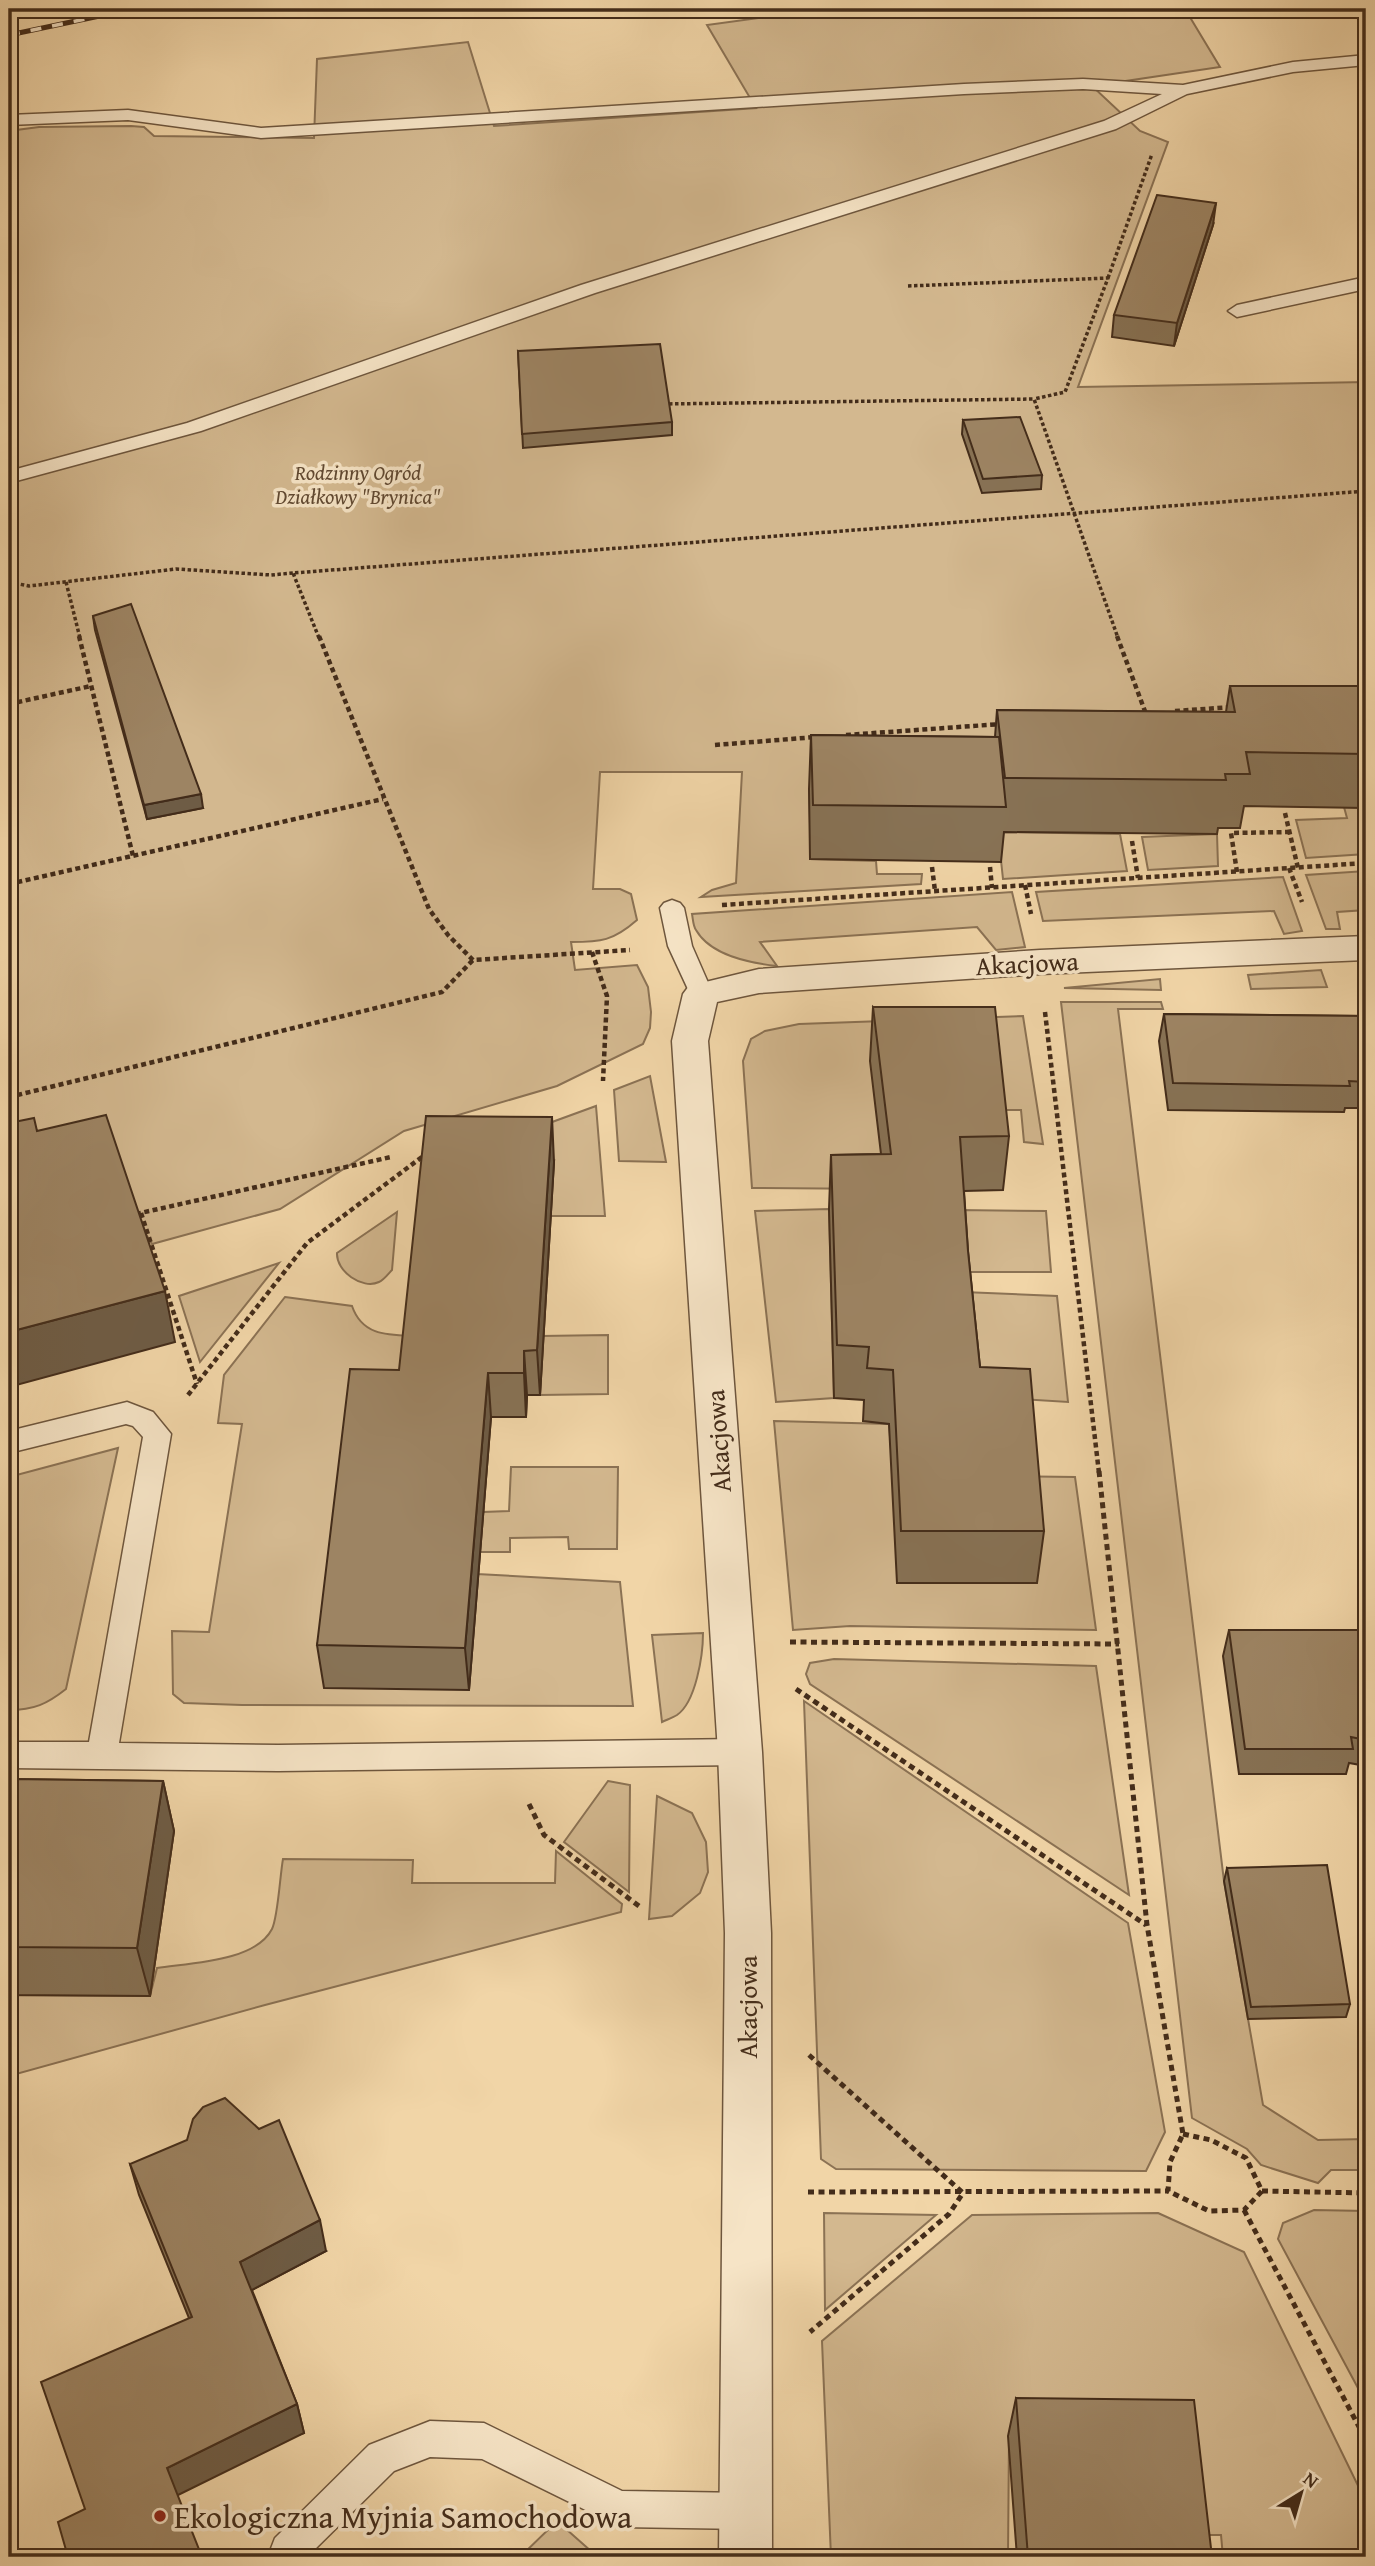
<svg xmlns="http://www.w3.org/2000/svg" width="1375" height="2566" font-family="'Gentium Book Plus',serif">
	<rect width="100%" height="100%" fill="#f1d5a7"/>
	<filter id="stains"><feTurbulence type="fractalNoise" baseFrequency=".00286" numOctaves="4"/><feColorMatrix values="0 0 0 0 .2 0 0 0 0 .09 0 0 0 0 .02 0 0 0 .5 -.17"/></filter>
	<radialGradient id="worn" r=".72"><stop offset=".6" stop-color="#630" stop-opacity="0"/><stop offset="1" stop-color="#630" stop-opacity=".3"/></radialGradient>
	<g fill="#d3b88f" stroke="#8b7254" stroke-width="2">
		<path d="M825,9H1185L1220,67L1092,86L1140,131L1168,142L1078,387L1366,382V740L809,789L811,859L876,861L877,874H922L921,884L701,897L712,890L736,883L742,772H600L593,889H620L631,894L637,920C613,941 601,942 571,942L575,970L637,965L648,987L651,1012L650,1028L643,1044L557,1086L404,1131L280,1209L152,1244L142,1228L9,1260V131L39,127L131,126L144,127L154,136L314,138L317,59L468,42L494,126L756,108L707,25Z"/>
		<path d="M1344,807L1366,808V854L1306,858L1296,820L1347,818Z"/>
		<path d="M998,832L1120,834L1127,871L1003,879Z"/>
		<path d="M1217,834L1218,866L1148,870L1142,837Z"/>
		<path d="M1366,871V910L1337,912L1340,929H1326L1306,875Z"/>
		<path d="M1283,877L1302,931L1284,934L1274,911L1043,921L1036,892Z"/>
		<path d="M1012,892L1025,947L996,950L977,927L760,942L777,966C750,963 711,956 696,930C693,926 693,919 692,914Z"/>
		<path d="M1321,970L1327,987L1251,989L1248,975Z"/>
		<path d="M1160,979L1161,990L1064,988Z"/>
		<path d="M1061,1002H1161L1163,1009H1118L1224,1881L1263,2105L1318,2140L1366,2139V2170H1331L1318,2183L1261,2165L1247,2149L1192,2118Z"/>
		<path d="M1023,1016L1043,1144L1024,1142L1021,1110H994L885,1189L752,1188L743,1061L751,1039L765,1031L799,1024Z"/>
		<path d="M650,1076L666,1162L619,1161L614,1090Z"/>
		<path d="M596,1106L605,1216H550L533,1129Z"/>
		<path d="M829,1209L834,1398L776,1402L755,1211Z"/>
		<path d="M957,1210L1046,1211L1051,1272H962Z"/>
		<path d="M397,1212L392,1270C389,1273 384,1280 379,1282C362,1290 336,1271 337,1253Z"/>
		<path d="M279,1263L200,1362L179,1296Z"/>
		<path d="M963,1292L1057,1296L1068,1402L971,1396Z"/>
		<path d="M285,1297L352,1306C362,1335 386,1335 413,1336L477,1574L620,1582L633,1706L242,1705L184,1703L173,1694L172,1631L209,1632L242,1424L218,1423L224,1375Z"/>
		<path d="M608,1335V1394L540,1395L541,1336Z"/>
		<path d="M774,1421L889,1424L893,1475L1075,1477L1096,1630L850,1626L793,1630Z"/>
		<path d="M118,1448L66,1689C47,1704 34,1710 9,1710V1477Z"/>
		<path d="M511,1467H618L617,1549H569L568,1537L510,1538V1552H479L483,1512L509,1511Z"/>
		<path d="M703,1633C703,1655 696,1702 677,1715C672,1718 666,1720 662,1722L652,1635Z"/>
		<path d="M834,1659L1096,1666L1129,1895L810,1684L806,1674L810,1663Z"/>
		<path d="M804,1701L1128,1923L1165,2132L1146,2171L836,2169L821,2159Z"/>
		<path d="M608,1781L630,1785L629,1892L564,1842Z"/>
		<path d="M657,1796L692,1813L706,1842L708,1872L700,1893L672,1916L649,1919Z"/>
		<path d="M556,1851L622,1904L621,1912L265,2005L9,2076V1995L150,1996L157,1968C189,1963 255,1962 272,1929C278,1917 280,1875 283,1859L413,1860L412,1883H555Z"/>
		<path d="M1314,2210L1366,2211V2403L1278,2239L1283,2223Z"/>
		<path d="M824,2213L936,2215L825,2310Z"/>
		<path d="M1158,2213L1244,2252L1366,2502V2557H1223L1221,2535H1192L1009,2436L1008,2557H831L822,2341L972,2215Z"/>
		<path d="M557,2521L592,2552V2557H520Z"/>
	</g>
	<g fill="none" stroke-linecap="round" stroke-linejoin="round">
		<g stroke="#6e563d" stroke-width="3">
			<g id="service">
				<path d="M1366,55V65L1293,72L1187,94L1116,129L595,293L201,431L9,483V471L187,423L581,285L1104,121L1162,94L1083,89L964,94L261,138L128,120L9,125V115L128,110L261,128L964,84L1083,79L1183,85L1293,62Z"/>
				<path d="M1366,277V289L1237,317L1228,311L1237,305Z"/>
				<path d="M672,900L680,903L684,908L692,946L713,994L709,1000L701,1002L693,1000L668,946L660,908L664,903Z"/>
				<path d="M127,1402L153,1412L171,1434L119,1743L278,1745L740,1739L751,1743L755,1752L751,1761L740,1765L278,1771L9,1768V1742H89L143,1437L133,1426L126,1424L9,1453V1431Z"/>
				<path d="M430,2421L484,2423L622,2491L746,2493L759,2498L764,2511L759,2524L746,2529L620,2527L482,2459L430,2457L394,2471L307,2557H272L270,2551L275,2538L369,2445Z"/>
			</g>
		</g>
		<g stroke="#6e563d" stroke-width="3">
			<path id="minor" d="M1366,936V960L1040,974L759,993L717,1002L708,1041L762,1752L771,1933L772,2557H719L725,1933L718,1752L672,1041L683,994L689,986L759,969L1040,950Z"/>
		</g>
		<g stroke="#432c1a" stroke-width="3.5" stroke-dasharray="3.5 2.5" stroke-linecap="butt">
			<path d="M1108,278L1152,154"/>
			<path d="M908,286L1108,278L1065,392L1034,399"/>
			<path d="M663,404L1034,399L1118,638"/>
			<path d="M9,582L29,586L176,569L271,575L293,573"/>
			<path d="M66,582L80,638"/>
			<path d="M319,638L293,573L1366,491"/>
		</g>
		<g stroke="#432c1a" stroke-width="4.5" stroke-dasharray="5 3.5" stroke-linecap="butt">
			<path d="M79,636L133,856"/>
			<path d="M319,636L429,909L448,935L473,960L630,950"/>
			<path d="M1117,636L1146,714"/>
			<path d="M9,704L91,686"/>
			<path d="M1175,711L1233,707"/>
			<path d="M846,735L1001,724"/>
			<path d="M715,745L816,737"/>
			<path d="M1285,813L1298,868"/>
			<path d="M1132,841L1138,878"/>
			<path d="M932,867L935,891"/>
			<path d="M990,867L992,888"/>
			<path d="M1289,868L1302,902"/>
			<path d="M1237,872L1231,833L1290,832"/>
			<path d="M9,884L383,799"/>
			<path d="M1025,885L1031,914"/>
			<path d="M722,905L1366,863"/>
			<path d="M592,952L607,996L603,1081"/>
			<path d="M1045,1012L1099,1473"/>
			<path d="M9,1097L442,992L473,960"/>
			<path d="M141,1213L197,1384"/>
			<path d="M136,1214L391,1157"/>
			<path d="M188,1395L307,1243L426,1154"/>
		</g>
		<g stroke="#432c1a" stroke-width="5" stroke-dasharray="6 4.5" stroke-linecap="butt">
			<path d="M1099,1471L1147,1925L1183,2134"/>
			<path d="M790,1642L1119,1644"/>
			<path d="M796,1689L1146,1925"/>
			<path d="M529,1804L544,1835L639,1906"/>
			<path d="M809,2055L963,2193L949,2214L810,2332"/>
			<path d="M1183,2134L1211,2140L1246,2158L1262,2191L1244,2210L1209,2211L1168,2191L1170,2162Z"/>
			<path d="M1262,2191L1366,2193"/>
			<path d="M808,2192L1168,2191"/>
			<path d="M1244,2210L1366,2440"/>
		</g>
		<use href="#service" fill="#f6e4c6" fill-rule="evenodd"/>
		<use href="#minor" fill="#f6e4c6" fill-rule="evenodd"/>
		<g stroke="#432c1a" stroke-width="5">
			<path id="rail" d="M9,35L133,9"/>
		</g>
		<use href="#rail" stroke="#f6e4c6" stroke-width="3.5" stroke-dasharray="11" stroke-linecap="butt"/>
	</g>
	<g fill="#877255" stroke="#432c1a" stroke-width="2">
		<path d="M1213,225L1174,346L1112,337L1114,315Z"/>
		<path d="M518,351L672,422V435L523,448Z"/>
		<path d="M963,420L1042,475L1041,489L982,493L962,434Z"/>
		<path d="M93,616L203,808L147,819L95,630Z"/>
		<path d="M1230,686H1366V808L1244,806L1240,828H1218L1217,834L1004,832L1001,862L810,859L809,789L811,735L995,737L997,710L1226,712Z"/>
		<path d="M873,1007L1009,1136L1003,1190L964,1191L968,1251L980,1367L1044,1531L1037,1583H897L889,1424L863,1421L864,1400L834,1398L829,1209L831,1155L881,1154L870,1061Z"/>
		<path d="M1164,1014L1366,1016V1108H1345L1344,1112L1168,1110L1159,1041Z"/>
		<path d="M554,1162L540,1395H527L526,1417H491L469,1690L324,1688L317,1645L399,1370Z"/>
		<path d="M1229,1630H1366V1766L1349,1763L1346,1774H1239L1223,1656Z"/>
		<path d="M9,1779L163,1781L174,1831L150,1996L9,1995Z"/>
		<path d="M1227,1868L1350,2004L1346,2017L1248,2019L1224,1881Z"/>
		<path d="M130,2164L326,2251L252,2290L297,2404L304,2433L85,2509L189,2318L139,2195Z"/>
		<path d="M1016,2398L1212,2557H1017L1008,2436Z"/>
	</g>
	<g fill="#6e5c45" stroke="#432c1a" stroke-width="2">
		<path d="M1216,203L1213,225L1174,346L1177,323Z"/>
		<path d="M201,794L203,808L147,819L144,805Z"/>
		<path d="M552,1117L554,1162L540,1395L537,1350Z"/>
		<path d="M165,1291L175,1342L9,1387V1332Z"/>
		<path d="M524,1351L527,1395L526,1417L524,1373Z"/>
		<path d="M488,1373L491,1417L469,1690L465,1648Z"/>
		<path d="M163,1781L174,1831L150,1996L137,1948Z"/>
		<path d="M320,2220L326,2251L248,2292L240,2262Z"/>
		<path d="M297,2404L304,2433L176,2496L167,2468Z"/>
	</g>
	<g fill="#9d8463" stroke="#432c1a" stroke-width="2">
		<path d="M1157,195L1216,203L1177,323L1114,315Z"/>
		<path d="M660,344L672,422L522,434L518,351Z"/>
		<path d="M1020,417L1042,475L983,479L963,420Z"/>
		<path d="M131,604L201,794L144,805L93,616Z"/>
		<path d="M1230,686H1366V754L1246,752L1250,774H1225L1226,780L1005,778L997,710L1235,712Z"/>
		<path d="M811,735L999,737L1006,807L813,805Z"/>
		<path d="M873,1007H995L1009,1136L960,1137L968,1251L980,1367L1030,1369L1044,1531H901L893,1370L867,1368L869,1347L837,1345L831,1155L891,1154Z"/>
		<path d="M1164,1014L1366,1016V1082L1349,1081L1350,1086L1173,1083Z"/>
		<path d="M106,1115L165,1291L9,1332V1123L34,1118L37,1131Z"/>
		<path d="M426,1116L552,1117L537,1350L524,1351V1373H488L465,1648L317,1645L350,1369L399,1370Z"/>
		<path d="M1229,1630H1366V1740L1351,1737L1353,1749H1245Z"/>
		<path d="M9,1779L163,1781L137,1948L9,1947Z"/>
		<path d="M1327,1865L1350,2004L1251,2007L1227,1868Z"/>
		<path d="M225,2098L259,2129L279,2120L320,2220L240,2262L297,2404L167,2468L202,2557H68L58,2522L85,2509L41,2382L192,2317L130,2164L187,2140L193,2119L203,2107Z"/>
		<path d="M1016,2398L1194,2400L1212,2557H1028Z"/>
	</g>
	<circle fill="#8f2418" stroke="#f6e4c6" stroke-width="2.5" cx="160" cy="2516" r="7"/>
	<g text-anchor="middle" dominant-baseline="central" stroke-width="7" stroke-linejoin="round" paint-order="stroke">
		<g font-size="21" font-style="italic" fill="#604831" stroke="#f6e4c6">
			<text x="358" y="472">Rodzinny Ogród<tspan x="358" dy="24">Działkowy "Brynica"</tspan></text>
		</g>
		<g font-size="26" fill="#432c1a" stroke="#f6e4c6">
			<text transform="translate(1027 963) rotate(-3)">Akacjowa</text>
			<text transform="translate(718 1441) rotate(-94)">Akacjowa</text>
			<text transform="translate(747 2007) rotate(-90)">Akacjowa</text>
		</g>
		<g font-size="32" fill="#432c1a" stroke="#f6e4c6" text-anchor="start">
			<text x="174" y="2516">Ekologiczna Myjnia Samochodowa</text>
		</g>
	</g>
	<rect width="1375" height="2566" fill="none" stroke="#f1d5a7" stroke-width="35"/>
	<rect x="10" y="10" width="1354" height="2545" fill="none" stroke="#432c1a" stroke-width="3.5"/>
	<rect x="18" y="18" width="1340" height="2531" fill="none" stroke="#432c1a" stroke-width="2"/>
	<g transform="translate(1301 2493) rotate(37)" stroke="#f6e4c6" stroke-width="5" paint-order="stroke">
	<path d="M0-5L12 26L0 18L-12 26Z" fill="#432c1a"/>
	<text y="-10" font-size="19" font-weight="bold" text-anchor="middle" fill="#432c1a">N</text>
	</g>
	<rect width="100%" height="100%" filter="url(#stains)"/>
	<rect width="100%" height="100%" fill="url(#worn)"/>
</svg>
